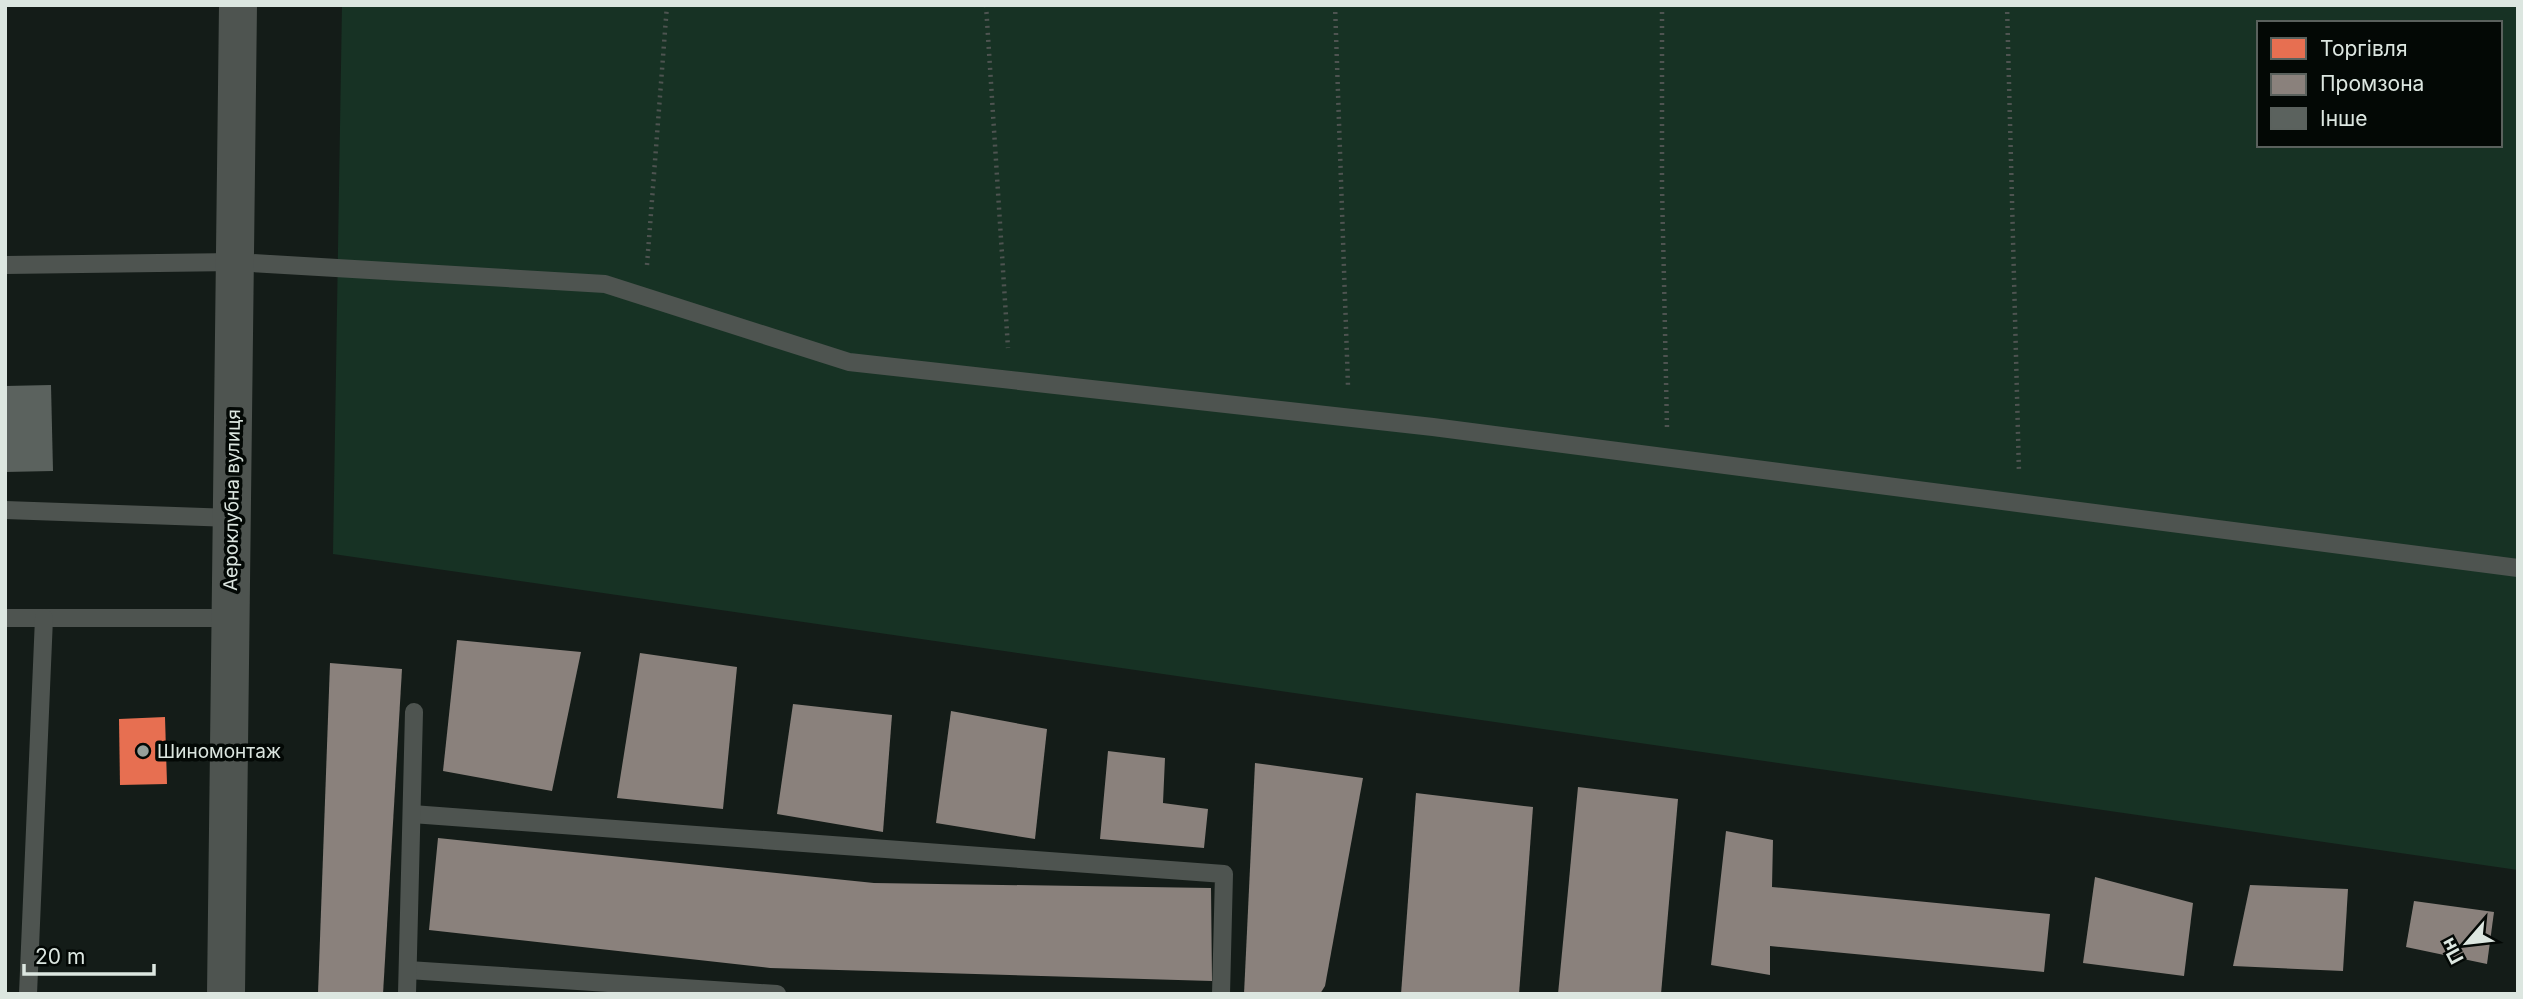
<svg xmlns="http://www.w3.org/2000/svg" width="2523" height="999" font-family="Inter,sans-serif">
	<rect width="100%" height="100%" fill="#141c18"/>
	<path fill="#173224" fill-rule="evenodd" d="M342,5H2518V870L333,554ZM2259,23H2500V145H2259Z"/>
	<path fill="#e76f51" d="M165,717L167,784L120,785L119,719Z"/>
	<g fill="#8a817c">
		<path d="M457,640L581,652L552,791L443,771Z"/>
		<path d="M640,653L737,667L723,809L617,798Z"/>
		<path d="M330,663L402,669L383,994H318Z"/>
		<path d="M793,704L892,715L883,832L777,814Z"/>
		<path d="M951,711L1047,729L1035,839L936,823Z"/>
		<path d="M1108,751L1165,758L1163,803L1208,809L1204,848L1100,839Z"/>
		<path d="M1255,763L1363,778L1325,986L1320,994H1244Z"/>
		<path d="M1578,787L1678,799L1661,994H1558Z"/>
		<path d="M1416,793L1533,807L1519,994H1401Z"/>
		<path d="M1726,831L1773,840L1772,887L2050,914L2044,972L1770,946V975L1711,965Z"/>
		<path d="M438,838L874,883L1211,888L1212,981L770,968L429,930Z"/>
		<path d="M2095,877L2193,903L2184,976L2083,963Z"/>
		<path d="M2250,885L2348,889L2343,971L2233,966Z"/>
		<path d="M2414,901L2494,912L2487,964L2406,947Z"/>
	</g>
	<path fill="#5b625e" d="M51,385L53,471L5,472V386Z"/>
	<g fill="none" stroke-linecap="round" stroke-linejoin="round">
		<g stroke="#4e5451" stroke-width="4.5" stroke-dasharray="2 5" stroke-linecap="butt">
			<path d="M986,5L1008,348"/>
			<path d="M1335,5L1348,386"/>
			<path d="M1662,5V185L1667,428"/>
			<path d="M2007,5L2019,473"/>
			<path d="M647,265L667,5"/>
		</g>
		<g stroke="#4e5450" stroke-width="18">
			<path d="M5,265L235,262L605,284L849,362L1433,427L2518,568"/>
			<path d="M5,510L232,518"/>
			<path d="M5,618H231"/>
			<path d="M412,814L1224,874L1221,994"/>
			<path d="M408,970L777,994"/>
			<path d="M28,994L44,618"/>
			<path d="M407,994L414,712"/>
		</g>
		<path stroke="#4e5450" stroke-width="38" d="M226,994L238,5"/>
	</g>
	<circle fill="#969f9a" stroke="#030805" stroke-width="2.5" cx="143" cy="751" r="7"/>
	<g text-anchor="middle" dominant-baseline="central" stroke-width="7" stroke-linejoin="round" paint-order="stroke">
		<g font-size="19" fill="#dce6e0" stroke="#030805">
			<text transform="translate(232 500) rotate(-89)">Аероклубна вулиця</text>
		</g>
		<g font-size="19" fill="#dce6e0" stroke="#030805" text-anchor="start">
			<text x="157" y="751">Шиномонтаж</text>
		</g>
	</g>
	<rect width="2523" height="999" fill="none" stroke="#dce6e0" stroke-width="14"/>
	<rect x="2257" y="21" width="245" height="126" fill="#030805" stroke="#5a615d" stroke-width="2"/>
	<rect x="2271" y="38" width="35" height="21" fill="#e76f51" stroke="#5a615d" stroke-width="2"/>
	<text x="2320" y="56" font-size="21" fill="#dce6e0">Торгівля</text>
	<rect x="2271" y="74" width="35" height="21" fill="#8a817c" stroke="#5a615d" stroke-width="2"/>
	<text x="2320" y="91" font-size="21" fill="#dce6e0">Промзона</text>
	<rect x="2271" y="108" width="35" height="21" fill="#5b625e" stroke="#5a615d" stroke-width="2"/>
	<text x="2320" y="126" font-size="21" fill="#dce6e0">Інше</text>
	<g transform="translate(2467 943) rotate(242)" stroke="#030805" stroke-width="5" paint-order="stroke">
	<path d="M0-5L12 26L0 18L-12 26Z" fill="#dce6e0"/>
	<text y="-10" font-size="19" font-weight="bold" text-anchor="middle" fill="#dce6e0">Пн</text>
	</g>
	<path d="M24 964v10h130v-10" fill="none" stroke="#dce6e0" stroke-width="3.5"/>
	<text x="35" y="964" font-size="21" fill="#dce6e0" stroke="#030805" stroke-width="5" paint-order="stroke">20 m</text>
</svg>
